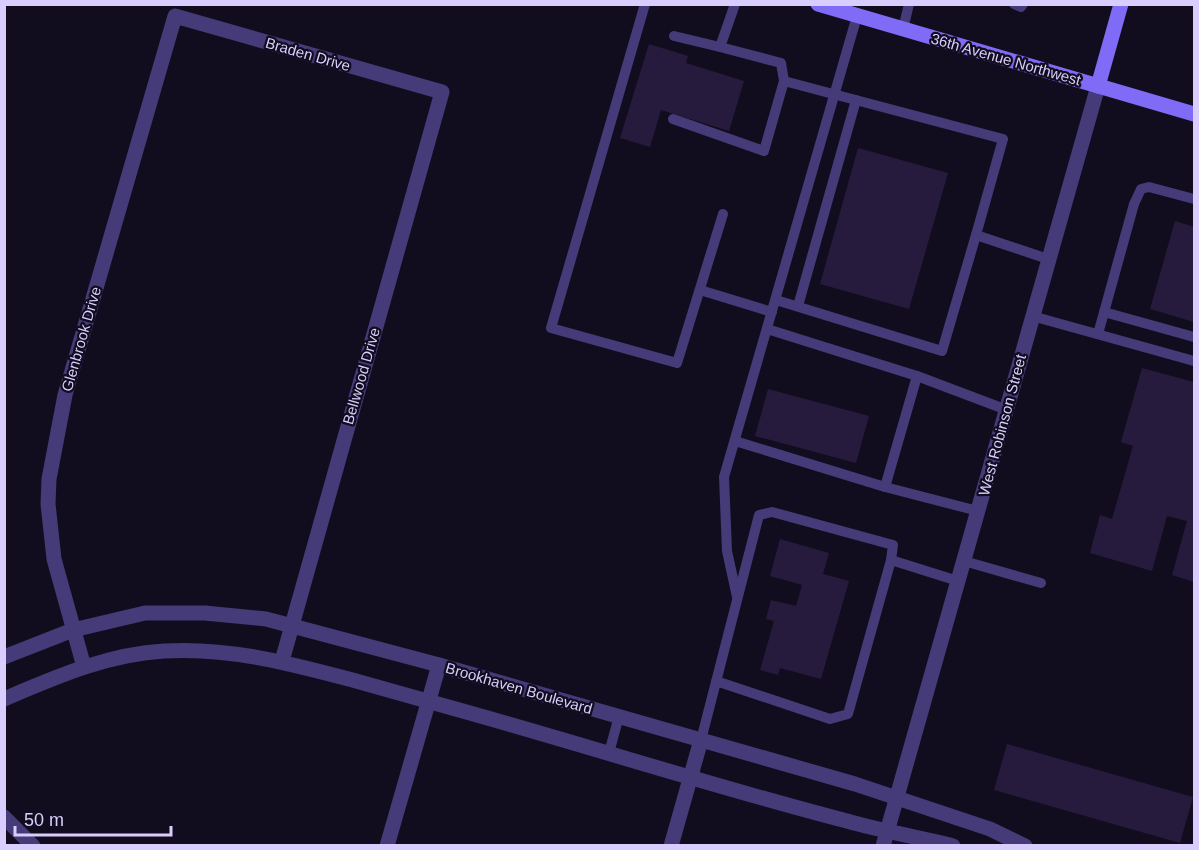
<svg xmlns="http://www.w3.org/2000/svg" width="1199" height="850" font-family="Helvetica,sans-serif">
	<rect width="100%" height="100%" fill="#120d1e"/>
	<g fill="#261b3d">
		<path d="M649,44L688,56L686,63L744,81L729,131L661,110L650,147L620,138Z"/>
		<path d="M858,148L948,173L909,309L820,284Z"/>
		<path d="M1175,221L1194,227V322L1150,309Z"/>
		<path d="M1142,368L1194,382V582L1172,575L1187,521L1167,516L1152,571L1090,553L1100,515L1112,519L1133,446L1121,442Z"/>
		<path d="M768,389L869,416L856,463L755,436Z"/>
		<path d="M780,539L829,553L823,574L849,581L821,679L780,668L778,675L760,670L774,621L766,619L771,600L796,606L802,585L770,576Z"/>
		<path d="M1007,744L1193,797L1180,843L994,790Z"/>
	</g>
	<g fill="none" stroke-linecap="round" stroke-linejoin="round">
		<g stroke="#453b79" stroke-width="10">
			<path d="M645,4L551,328L677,363L723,214"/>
			<path d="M735,4L720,47L781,63L784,81"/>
			<path d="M1014,4L1021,7L1023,4"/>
			<path d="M903,29L909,4"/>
			<path d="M674,36L720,47"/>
			<path d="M673,119L764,151L784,81L1003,139L976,235L1048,259"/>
			<path d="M700,290L772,312"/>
			<path d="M776,300L942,351L976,235"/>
			<path d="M798,306L856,100"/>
			<path d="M1104,312L1194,337"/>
			<path d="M1032,316L1194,361"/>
			<path d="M767,329L917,376L1007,410"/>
			<path d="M1098,334L1134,204L1141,189L1149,187L1194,199"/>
			<path d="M735,441L885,487L978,511"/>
			<path d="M885,487L917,376"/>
			<path d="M891,560L958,581"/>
			<path d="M964,561L1041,583"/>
			<path d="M737,597L727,551L724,477L857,16"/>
			<path d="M701,740C721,665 740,590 759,515L772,512L893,545L891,560L848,714L830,719L716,681"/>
			<path d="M609,753L619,716"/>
		</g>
		<g stroke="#453b79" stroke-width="15">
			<path d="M84,667L54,559L48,504L49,479L65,395L175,16L442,92L282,661"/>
			<path d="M4,817L33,846"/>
			<path d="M387,846L439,665"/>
			<path d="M671,846L701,740"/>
		</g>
		<g stroke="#453b79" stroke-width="15">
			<path d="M4,657L73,630L145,613H205L266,619L439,665L855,784L990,829L1025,846"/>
			<path d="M4,699C56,677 108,654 164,651C228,647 288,663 349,679C392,691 435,703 477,715C601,750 723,789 847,821C882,831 918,837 953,846"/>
			<path d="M883,846L1098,86"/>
		</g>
		<g stroke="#7f6bf5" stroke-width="15">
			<path d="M818,4L1194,114"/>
			<path d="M1098,86L1121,4"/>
		</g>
	</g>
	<g text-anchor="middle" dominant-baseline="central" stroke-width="4.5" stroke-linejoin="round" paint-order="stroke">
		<g font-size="15" fill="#d8cdfc" stroke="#120d1e">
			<text transform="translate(308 54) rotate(16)">Braden Drive</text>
			<text transform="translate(1006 59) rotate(16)">36th Avenue Northwest</text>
			<text transform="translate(81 339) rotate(-74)">Glenbrook Drive</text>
			<text transform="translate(361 376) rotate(-74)">Bellwood Drive</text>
			<text transform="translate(1002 425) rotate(-75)">West Robinson Street</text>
			<text transform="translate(519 688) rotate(16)">Brookhaven Boulevard</text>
		</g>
	</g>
	<rect width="1199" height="850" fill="none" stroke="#d8cdfc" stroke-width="12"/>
	<path d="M15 826v9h156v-9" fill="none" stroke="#d8cdfc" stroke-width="3"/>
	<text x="24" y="826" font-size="18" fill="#d8cdfc" stroke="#120d1e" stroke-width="4.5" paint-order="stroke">50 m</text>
</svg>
